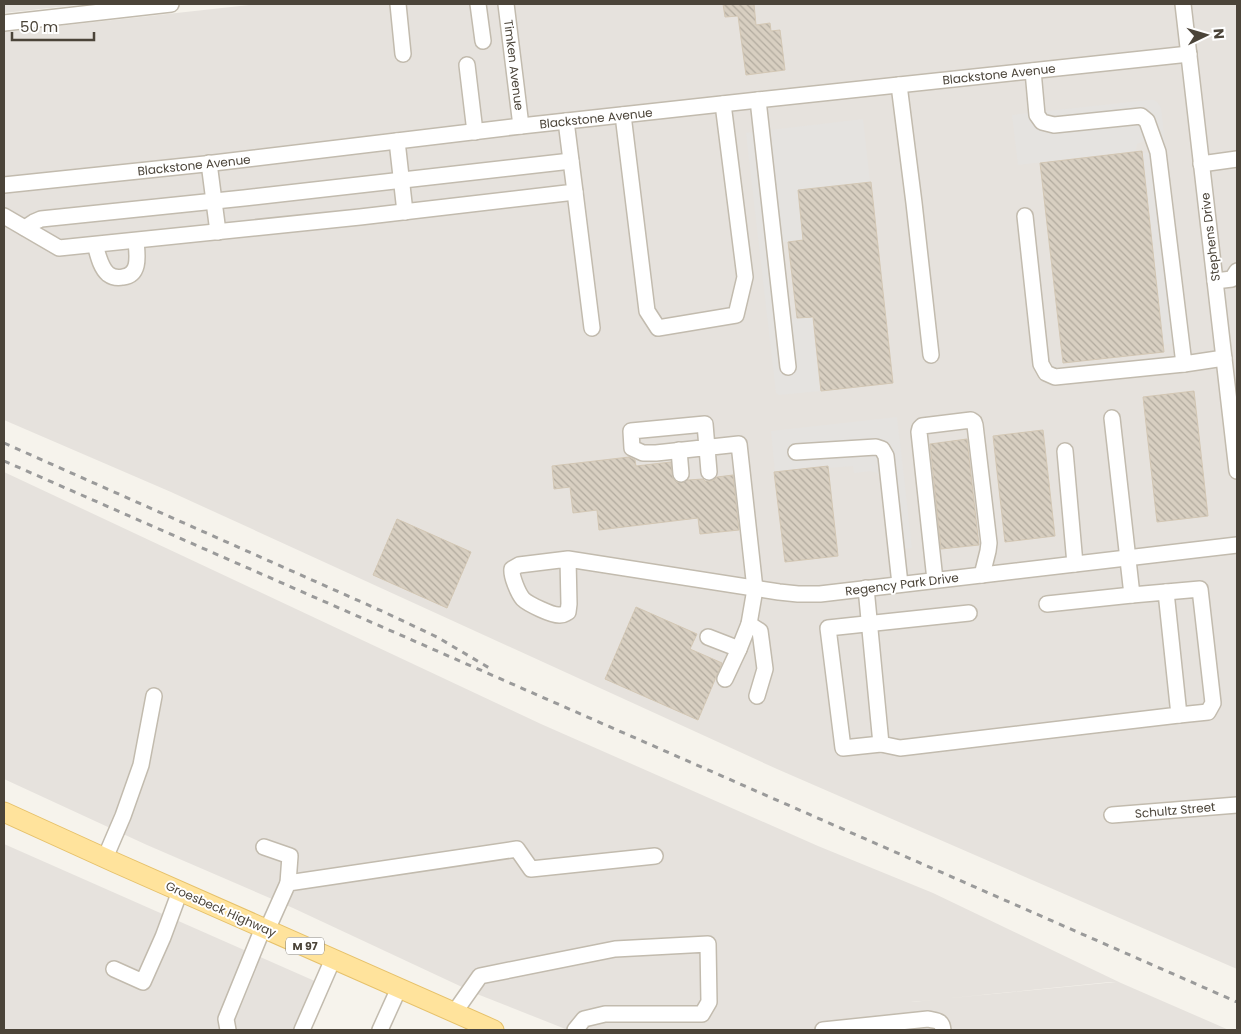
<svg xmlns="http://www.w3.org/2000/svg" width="1241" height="1034" font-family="Poppins,sans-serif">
	<defs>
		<pattern id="building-back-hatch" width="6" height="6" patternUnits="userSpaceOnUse" patternTransform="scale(1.25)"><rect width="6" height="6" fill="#d8cfc1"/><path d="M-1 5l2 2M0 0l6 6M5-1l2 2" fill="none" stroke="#b1aa9e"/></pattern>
	</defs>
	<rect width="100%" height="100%" fill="#f6f3ec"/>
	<g fill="#e6e2dd" fill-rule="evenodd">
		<path d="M4,4H87L4,13Z"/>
		<path d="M258,4H1237V969L777,769L171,492L4,420V32Z"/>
		<path d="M4,472L541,724L818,846L933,893L1121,983L1229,1030H568L477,994L293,908L147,845L4,779ZM1110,982H1116L911,1002H912Z"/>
		<path d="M4,844L326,986L307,1030H4Z"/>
	</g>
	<g fill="#e5e3e0">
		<path d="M1148,100H1154L1157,102L1161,108L1187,342L1163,345L1142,153L1151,152L1150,142L1144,141L1137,144L1136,151L1018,165L1012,115Z"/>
		<path d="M863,119L870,182L798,190L803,240L783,242L781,245L789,315L792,316V319L812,317L820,391L779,395L776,393L746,133Z"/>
		<path d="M897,417L912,548L891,550L881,477L877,473L870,471L854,473L853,466L828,468L827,466L775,472L771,431Z"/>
	</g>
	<g fill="url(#building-back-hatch)" stroke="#d3c7b4">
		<path d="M723,4H754L756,25L770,23L771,31L780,30L785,70L746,75L738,16L725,17Z"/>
		<path d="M1142,151L1164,352L1063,363L1040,163Z"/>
		<path d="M871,182L893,383L821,391L813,317L797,318L788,242L803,240L798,190Z"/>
		<path d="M1194,391L1208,516L1157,522L1143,397Z"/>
		<path d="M1043,430L1055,536L1005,542L993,436Z"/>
		<path d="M967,439L979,545L941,549L930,444Z"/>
		<path d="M629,457L635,460L636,466L671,462L673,479L677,482L681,483L688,480L703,479L705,481H710L714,480L717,477L733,475L739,530L700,534L698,518L599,530L597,510L573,513L570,487L554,489L552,466Z"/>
		<path d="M828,466L838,556L785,562L774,472Z"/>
		<path d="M397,519L471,552L447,608L373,575Z"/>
		<path d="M636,607L697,634L690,649L722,663L698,720L605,679Z"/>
	</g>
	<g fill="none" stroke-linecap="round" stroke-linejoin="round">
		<g stroke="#c2bbae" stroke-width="18">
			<g id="minor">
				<path d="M398,4L403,54"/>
				<path d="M478,4L483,41"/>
				<path d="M506,4L521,126"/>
				<path d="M1183,4L1237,471"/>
				<path d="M4,23L171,4"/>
				<path d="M467,65L475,132"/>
				<path d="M1033,71L1037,115L1042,122L1054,125L1141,116L1147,121L1158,152L1184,364L1224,358"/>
				<path d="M899,85L914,203L931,355"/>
				<path d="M758,100L788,367"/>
				<path d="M623,115L647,311L658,328L736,315L745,277L723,104"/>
				<path d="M397,141L405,212"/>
				<path d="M209,163L218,232"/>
				<path d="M1201,164L1237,159"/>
				<path d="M4,185L205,164L521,126L758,100L1189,54"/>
				<path d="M575,192L592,328"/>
				<path d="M4,216L59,248L360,217L575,192L566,121"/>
				<path d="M1025,216L1041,364L1046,373L1055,377L1184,364"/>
				<path d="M25,228L34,222L41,219L244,198L571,161"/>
				<path d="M95,245C98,254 100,267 108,274C112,277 118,278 123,277C141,275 137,254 136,241"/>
				<path d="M1215,281L1232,279L1237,271"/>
				<path d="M679,450L681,474"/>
				<path d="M1065,451L1075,564"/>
				<path d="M796,452L876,447L882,449L886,456L900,584"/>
				<path d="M709,472L705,424L631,431L632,448L643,453H656L739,444L755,589L749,624L739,649L725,679"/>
				<path d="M568,559L569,604L568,612C564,614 564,615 560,615C553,616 528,604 523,599C518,593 511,576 512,569L519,565L568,559L779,592L798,594H820L1237,545"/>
				<path d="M935,580L919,432L920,428L922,426L971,420L974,422L975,425L989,543L988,551L982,575"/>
				<path d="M866,588L881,744L900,748L1179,715L1166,592L1132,595L1112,418"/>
				<path d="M1166,592L1200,589L1213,703L1208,712L1179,715"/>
				<path d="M1047,604L1132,595"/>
				<path d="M749,624L760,631L765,669L757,696"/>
				<path d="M708,637L739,649"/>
				<path d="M881,744L843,748L828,628L969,613"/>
				<path d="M1112,815L1237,805"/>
				<path d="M264,847L290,856L288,883"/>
				<path d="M105,858L123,816L141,765L154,696"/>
				<path d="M267,930L288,883L517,849L531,869L655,856"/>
				<path d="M114,969L143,982L163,937L180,891"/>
				<path d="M454,1013L480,976L615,949L708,944L709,1002L702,1014H605L584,1019L575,1030"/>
				<path d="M228,1030L226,1019L263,928"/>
				<path d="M302,1030L333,959"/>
				<path d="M380,1030L399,988"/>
				<path d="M823,1030L928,1019C937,1021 942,1020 943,1030"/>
			</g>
		</g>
		<g stroke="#e6c16a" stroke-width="21">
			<path id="major" d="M4,812L116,863L494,1030"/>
		</g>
		<use href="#minor" stroke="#fff" stroke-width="15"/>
		<use href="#major" stroke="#ffe39c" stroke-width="19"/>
		<g stroke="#9a9a9a" stroke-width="3" stroke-dasharray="6 6" stroke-linecap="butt">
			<path d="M4,443L384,612L437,637L491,669"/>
			<path d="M4,461L1237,1002"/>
		</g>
	</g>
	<g text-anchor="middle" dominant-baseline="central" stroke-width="4" stroke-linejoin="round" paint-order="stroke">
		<rect fill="#fff" stroke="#817c74" stroke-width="1" x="286" y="937.5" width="38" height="17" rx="4"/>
		<g font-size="11" font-weight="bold" fill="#4b4439">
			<text x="305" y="946">M 97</text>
		</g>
		<g font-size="12" fill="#4b4439" stroke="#fff">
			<text transform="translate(514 65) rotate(83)">Timken Avenue</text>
			<text transform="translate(999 74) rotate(-6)">Blackstone Avenue</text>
			<text transform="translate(596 118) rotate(-6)">Blackstone Avenue</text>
			<text transform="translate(194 165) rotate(-6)">Blackstone Avenue</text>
			<text transform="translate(1210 237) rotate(-97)">Stephens Drive</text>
			<text transform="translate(902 584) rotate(-7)">Regency Park Drive</text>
			<text transform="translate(1175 810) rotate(-5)">Schultz Street</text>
			<text transform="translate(221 909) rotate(24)">Groesbeck Highway</text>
		</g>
	</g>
	<rect width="1241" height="1034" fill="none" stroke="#4b4439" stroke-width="10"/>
	<g transform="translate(1206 35) rotate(85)" stroke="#ffffff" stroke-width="4" paint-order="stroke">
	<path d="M0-4L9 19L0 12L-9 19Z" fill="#4b4439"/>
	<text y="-8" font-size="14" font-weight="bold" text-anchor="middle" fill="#4b4439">N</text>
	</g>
	<path d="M12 32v8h82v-8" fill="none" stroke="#4b4439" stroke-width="2.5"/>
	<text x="20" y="32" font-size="15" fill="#4b4439" stroke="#ffffff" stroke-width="4" paint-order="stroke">50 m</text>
</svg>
